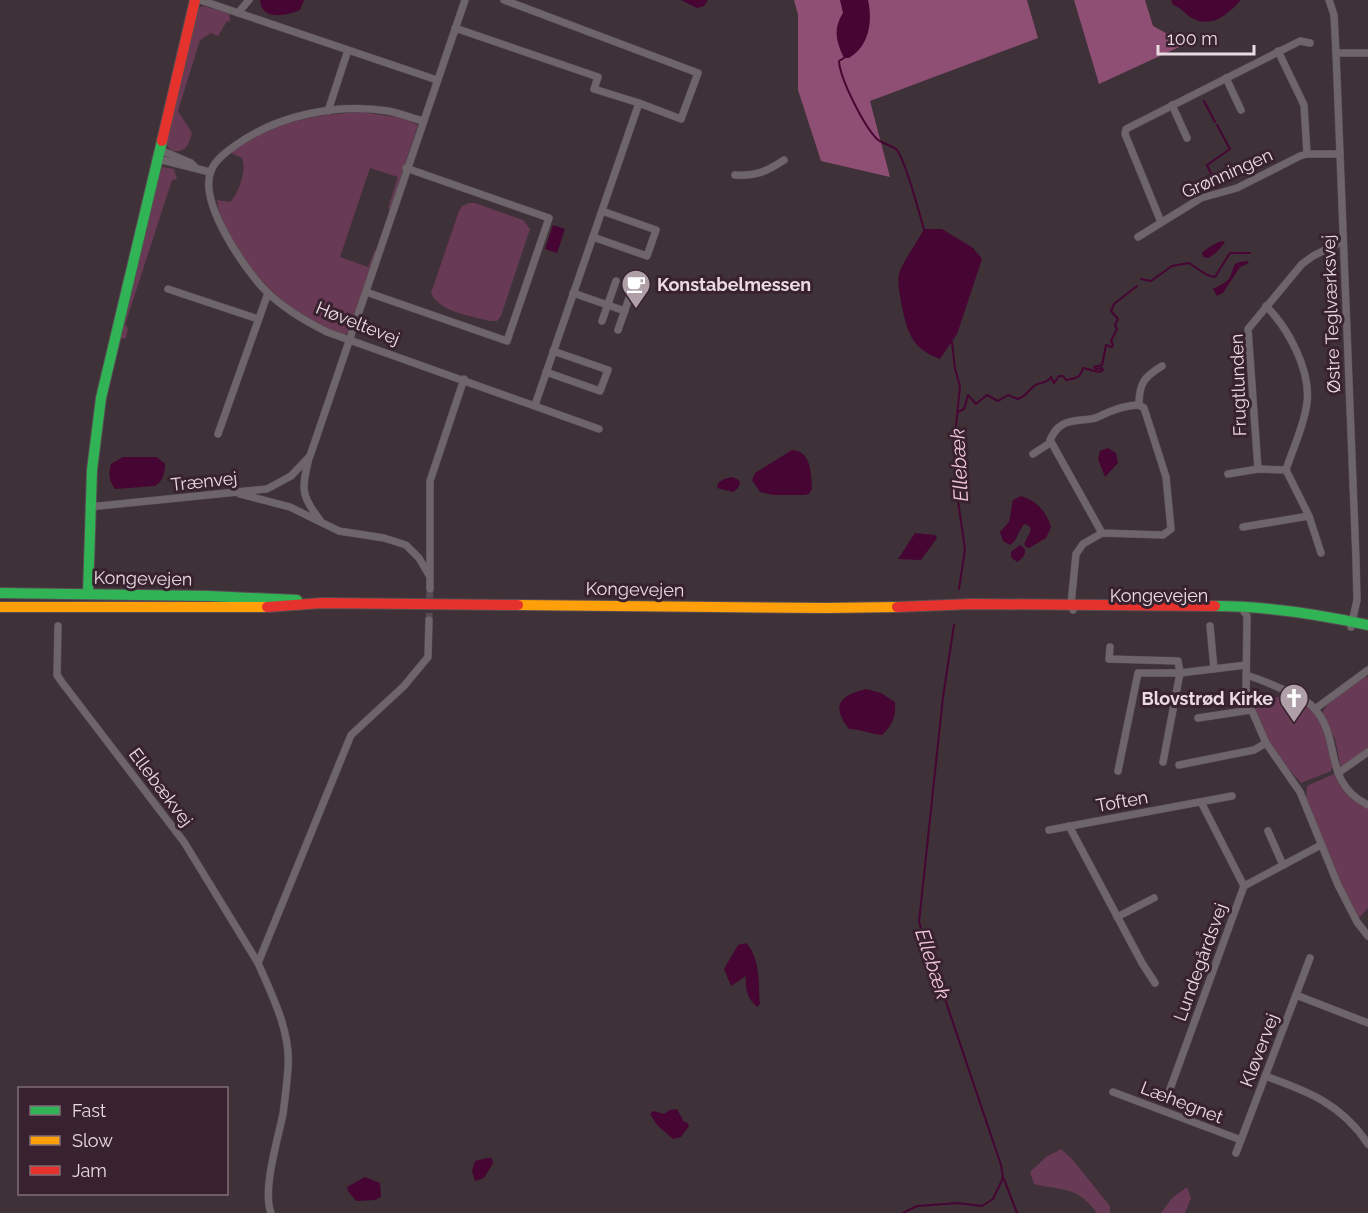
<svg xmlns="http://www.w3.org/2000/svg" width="1368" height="1213" font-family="Raleway,sans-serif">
	<rect width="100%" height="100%" fill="#3e3138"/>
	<g fill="#693a55">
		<path d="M203,6L229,13L230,22L227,21L218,36L211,33L200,40L178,111L192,133C188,146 186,153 171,151L166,144L177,93L184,71L186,57L198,8Z"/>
		<path d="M362,112L402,118L418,125L390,209L388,208L398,177L370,168L340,257L368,267L375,250L377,251L349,332L344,335C334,331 323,327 313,322C272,299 223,247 217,200L230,202C239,194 247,168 242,158L231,153C269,123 314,114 362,112Z"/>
		<path d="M163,167L174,169L177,179L172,180L125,325L128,328L126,338L121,339L119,338L160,169Z"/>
		<path d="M469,203H475L523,220L530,229L501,316L497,321H490C472,316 439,312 431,293L459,211L462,206Z"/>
		<path d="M1366,675L1368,678V749L1341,768L1335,739L1323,716V711L1329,703Z"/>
		<path d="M1287,696C1295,699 1307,703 1313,709C1322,718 1337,759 1331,771L1301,783L1278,757L1270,744L1253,702L1255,700Z"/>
		<path d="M1334,774C1343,793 1349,799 1368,809V908L1359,918L1337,875L1306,799L1307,786Z"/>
		<path d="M1061,1149L1071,1158L1110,1206V1213H1097C1077,1186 1064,1191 1034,1184L1030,1172L1046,1157Z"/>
		<path d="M1187,1187L1191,1198L1185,1213H1161L1172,1198Z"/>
	</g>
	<g fill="#8f4e74">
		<path d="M794,0H1027L1038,38L870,101L890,177L821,161L798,90V15Z"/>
		<path d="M1074,0H1145L1153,26L1186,44L1099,84Z"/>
	</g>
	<g fill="#460532">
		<path d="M260,0H304L300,10C287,16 261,21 260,0Z"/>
		<path d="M681,0H708L704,6L697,8Z"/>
		<path d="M840,0H868C873,22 869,46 849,58H844C836,41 833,29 843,13Z"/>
		<path d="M1171,0H1241C1228,14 1212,29 1192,18C1185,14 1182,8 1173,5Z"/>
		<path d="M553,225L565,229L557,253L545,249Z"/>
		<path d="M924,229H942L973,248L982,259L957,334L940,359C910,348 907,330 901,302C900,293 897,283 899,274C902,263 918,241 924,229Z"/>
		<path d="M1223,241L1225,242C1220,249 1215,255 1208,258L1203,257L1202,253C1207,248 1217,242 1223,241Z"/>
		<path d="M1247,261L1249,263L1240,267L1223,293L1217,296L1213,289C1218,286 1227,283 1230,277C1236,265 1230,263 1247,261Z"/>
		<path d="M1108,448L1116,453L1118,463L1105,477L1098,459L1100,451Z"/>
		<path d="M792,450C812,451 811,475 812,489L809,494L804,495H773L760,492L752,480L755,473Z"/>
		<path d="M123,457H157L165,464C165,473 163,481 155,486L115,489C109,480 108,474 111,464Z"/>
		<path d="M732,477L739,480L740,484L738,488L733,492L717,488L718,483L724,479Z"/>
		<path d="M1021,496C1037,501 1046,511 1051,527L1046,538L1029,548L1026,547L1024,544L1031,530L1029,526L1025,524C1018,529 1018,541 1010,545L1003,541L1000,532L1009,522L1013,500Z"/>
		<path d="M915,533L935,535L937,538L921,560L898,559Z"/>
		<path d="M1020,545L1025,549C1026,555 1022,559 1017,562L1011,557V552Z"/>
		<path d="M866,689L881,693L895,702C896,716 893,725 882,735C870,734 861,729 849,729C831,705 839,696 866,689Z"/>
		<path d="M746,943C761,959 758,983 760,1004L757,1007C747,998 745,989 746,976L731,986L724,969L738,945Z"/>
		<path d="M677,1109L684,1122L688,1123L689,1126L681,1137L673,1139L657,1125L650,1114L653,1111L664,1114L670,1110Z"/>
		<path d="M487,1158H492L493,1163L484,1178L475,1181L472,1171L475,1161Z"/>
		<path d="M365,1177L380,1183L381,1197L375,1200L356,1201L348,1191L347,1187Z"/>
	</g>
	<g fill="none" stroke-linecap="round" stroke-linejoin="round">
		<g stroke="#460532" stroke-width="2">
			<path d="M844,58L839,61C840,79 864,126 877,139C882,144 892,145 897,150C907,164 918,210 924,229"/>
			<path d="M1204,101L1215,122"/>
			<path d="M1217,125L1230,149L1207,165L1217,187"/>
			<path d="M1141,279L1151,281L1172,266L1189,263L1207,275L1215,277L1230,253H1250"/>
			<path d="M952,342L955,369L960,386L954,446L956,487L965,549L959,589"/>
			<path d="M958,412L964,409L968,395L976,404L987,395L998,401L1008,395L1018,399C1026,396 1028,391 1034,386C1040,381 1046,385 1051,377L1054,383L1059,376H1063L1066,380C1075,378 1080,379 1083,368L1099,372L1103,370L1102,368L1096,369L1094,367L1102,365L1106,345L1112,347L1113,345L1111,341L1117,329L1115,325L1118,319L1111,311L1114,304L1137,286"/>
			<path d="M1004,1179L1017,1213"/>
			<path d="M903,1213L917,1206L958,1203L982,1206L993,1199L1003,1178L1001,1165L919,922L943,697L954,625"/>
		</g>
		<path stroke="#584a52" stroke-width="7" stroke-dasharray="7 3.5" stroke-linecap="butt" d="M429,620L430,589"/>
		<g stroke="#584d52" stroke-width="8">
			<g id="street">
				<path d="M200,0L437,80"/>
				<path d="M504,0L698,73L681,119L639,103L535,405"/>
				<path d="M1329,0L1334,15L1336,53L1356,559L1357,600L1351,627"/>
				<path d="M238,13L249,0"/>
				<path d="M455,28L598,77L594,89L639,103"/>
				<path d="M1278,51L1304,105L1307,154"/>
				<path d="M1336,53H1368"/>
				<path d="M1226,78L1241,110"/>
				<path d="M1172,105L1187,138"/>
				<path d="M328,111L348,50"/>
				<path d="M423,121C411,118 400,113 388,111C337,103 278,115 236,145C226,152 215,160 211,171C198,202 245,270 266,291C283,308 305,321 327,332L599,429"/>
				<path d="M160,150L191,163L195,167"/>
				<path d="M158,159L210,172"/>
				<path d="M735,175C756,176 766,172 784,160"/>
				<path d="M1161,222L1125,134L1126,129L1300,41L1310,43"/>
				<path d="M593,237L647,256L656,230L602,211"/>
				<path d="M1138,237L1201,198L1237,188L1300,156L1307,154H1340"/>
				<path d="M168,289L258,319"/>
				<path d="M366,292L507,341L549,218L406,168"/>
				<path d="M573,293L625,311"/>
				<path d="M1266,306C1288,328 1311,370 1307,403C1304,426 1293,448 1286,470"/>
				<path d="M602,321L616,281"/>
				<path d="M618,330L633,287"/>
				<path d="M546,372L600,391L608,370L553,351"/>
				<path d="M1139,405C1139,383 1144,377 1162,366"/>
				<path d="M218,434L268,293"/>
				<path d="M1033,454L1050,443"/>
				<path d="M309,458C302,488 300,495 320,520"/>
				<path d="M1258,469L1248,329L1302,264L1313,256L1343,241"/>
				<path d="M1228,474L1258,469L1286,470L1309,516"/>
				<path d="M240,494L290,507L339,531L384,538L406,545L419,558L429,575"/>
				<path d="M89,507L267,489L291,476L310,456L465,0"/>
				<path d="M1243,527L1309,516L1321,553"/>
				<path d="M430,589V481L464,379"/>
				<path d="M1073,610L1071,604L1076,554L1083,544L1102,533L1163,535L1171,529L1166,477L1144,408L1139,405C1125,405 1110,411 1098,417C1086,422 1073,418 1062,425C1056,428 1053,434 1050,440L1102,533"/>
				<path d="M1244,612L1247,616L1246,697L1266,743L1300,792L1338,885L1357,922L1368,936"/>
				<path d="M58,626L57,675L61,681L184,842L258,963"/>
				<path d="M1210,626L1214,669"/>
				<path d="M1110,647L1109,659L1178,661L1180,673L1163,762"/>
				<path d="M1246,675C1260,679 1304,697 1313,707C1343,738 1321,782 1368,805"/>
				<path d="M1315,709L1368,670"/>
				<path d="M1198,718L1251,710"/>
				<path d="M1179,765L1254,750L1266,743"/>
				<path d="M1118,771L1138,673H1180L1246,665"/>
				<path d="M1338,773L1368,752"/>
				<path d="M1201,802L1244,886"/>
				<path d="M1069,826L1142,963L1155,983"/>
				<path d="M1049,830L1232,796"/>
				<path d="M1268,831L1283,865"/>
				<path d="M1117,917L1154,898"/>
				<path d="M1296,995L1368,1023"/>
				<path d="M1265,1076C1307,1091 1342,1104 1368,1144"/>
				<path d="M1170,1089L1244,886L1321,845"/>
				<path d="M1113,1092L1241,1140"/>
				<path d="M1236,1153L1310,958"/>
				<path d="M271,1213C262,1190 278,1139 283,1114C285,1099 287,1083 288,1068C291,1032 272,995 258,963L351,735L404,686L428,657L429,620"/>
			</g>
		</g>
		<g stroke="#584d52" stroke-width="12">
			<g id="fast">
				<path d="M0,593L209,596L297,600"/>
				<path d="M88,594L92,470L101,398L162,141"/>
				<path d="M1215,606C1267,606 1317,614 1368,625"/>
			</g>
		</g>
		<g stroke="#584d52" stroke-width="12">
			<g id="slow">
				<path d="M518,605L826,608L897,607"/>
				<path d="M0,607H267"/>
			</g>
		</g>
		<g stroke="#584d52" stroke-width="12">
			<g id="jam">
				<path d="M162,141L195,0"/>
				<path d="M267,607L322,603L518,605"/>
				<path d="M897,607L972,604L1215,606"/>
			</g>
		</g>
		<use href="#street" stroke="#6e656a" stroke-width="7"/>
		<use href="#fast" stroke="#30b455" stroke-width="10"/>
		<use href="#slow" stroke="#ff9f0a" stroke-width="10"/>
		<use href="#jam" stroke="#e5322d" stroke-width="10"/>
	</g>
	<defs>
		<g id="cafe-pin" transform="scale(1.5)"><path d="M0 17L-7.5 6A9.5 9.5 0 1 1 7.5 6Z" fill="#aea0a6" stroke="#39222f"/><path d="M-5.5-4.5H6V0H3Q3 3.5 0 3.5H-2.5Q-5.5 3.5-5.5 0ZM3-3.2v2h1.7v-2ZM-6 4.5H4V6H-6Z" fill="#fff"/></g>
		<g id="church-pin" transform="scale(1.5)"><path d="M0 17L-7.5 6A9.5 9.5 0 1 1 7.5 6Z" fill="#aea0a6" stroke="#39222f"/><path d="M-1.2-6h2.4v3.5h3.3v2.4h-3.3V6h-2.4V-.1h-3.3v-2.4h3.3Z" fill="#fff"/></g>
	</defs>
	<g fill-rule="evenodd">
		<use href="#cafe-pin" x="636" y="284"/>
		<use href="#church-pin" x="1294" y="698"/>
	</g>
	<g text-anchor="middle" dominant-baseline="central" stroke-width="6" stroke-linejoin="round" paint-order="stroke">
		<g font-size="18" fill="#eadbe2" stroke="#39222f">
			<text transform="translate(1227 173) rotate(-24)">Grønningen</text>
			<text transform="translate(1331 314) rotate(-92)">Østre Teglværksvej</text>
			<text transform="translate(358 323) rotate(22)">Høveltevej</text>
			<text transform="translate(1238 385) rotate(-92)">Frugtlunden</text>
			<text transform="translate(204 481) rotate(-6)">Trænvej</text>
			<text transform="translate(143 578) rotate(1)">Kongevejen</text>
			<text transform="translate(635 589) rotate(1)">Kongevejen</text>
			<text x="1159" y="595">Kongevejen</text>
			<text transform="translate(161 787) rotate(53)">Ellebækvej</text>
			<text transform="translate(1122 801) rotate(-10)">Toften</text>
			<text transform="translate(1200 962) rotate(-70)">Lundegårdsvej</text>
			<text transform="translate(1259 1050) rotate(-69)">Kløvervej</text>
			<text transform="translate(1182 1102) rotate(21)">Læhegnet</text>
		</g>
		<g font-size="18" font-weight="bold" fill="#eadbe2" stroke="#39222f" text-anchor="start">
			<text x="657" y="284">Konstabelmessen</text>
			<text x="1273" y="698" text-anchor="end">Blovstrød Kirke</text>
		</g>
		<g font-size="20" font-style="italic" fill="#f3c8df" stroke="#39222f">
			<text transform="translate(959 465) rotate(-93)">Ellebæk</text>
			<text transform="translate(933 964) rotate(72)">Ellebæk</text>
		</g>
	</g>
	<rect x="18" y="1087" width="210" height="108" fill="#39222f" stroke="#806c77" stroke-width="1.5"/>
	<rect x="30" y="1106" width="30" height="9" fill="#30b455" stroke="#806c77" stroke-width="1.5"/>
	<text x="72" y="1117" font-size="18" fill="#eadbe2">Fast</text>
	<rect x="30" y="1136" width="30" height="9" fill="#ff9f0a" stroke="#806c77" stroke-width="1.5"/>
	<text x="72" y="1147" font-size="18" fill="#eadbe2">Slow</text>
	<rect x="30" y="1166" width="30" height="9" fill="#e5322d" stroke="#806c77" stroke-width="1.5"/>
	<text x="72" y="1177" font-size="18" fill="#eadbe2">Jam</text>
	<path d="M1158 45v9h96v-9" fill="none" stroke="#eadbe2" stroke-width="3"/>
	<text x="1167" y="45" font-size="18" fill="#eadbe2" stroke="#39222f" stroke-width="4.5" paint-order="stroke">100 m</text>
</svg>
